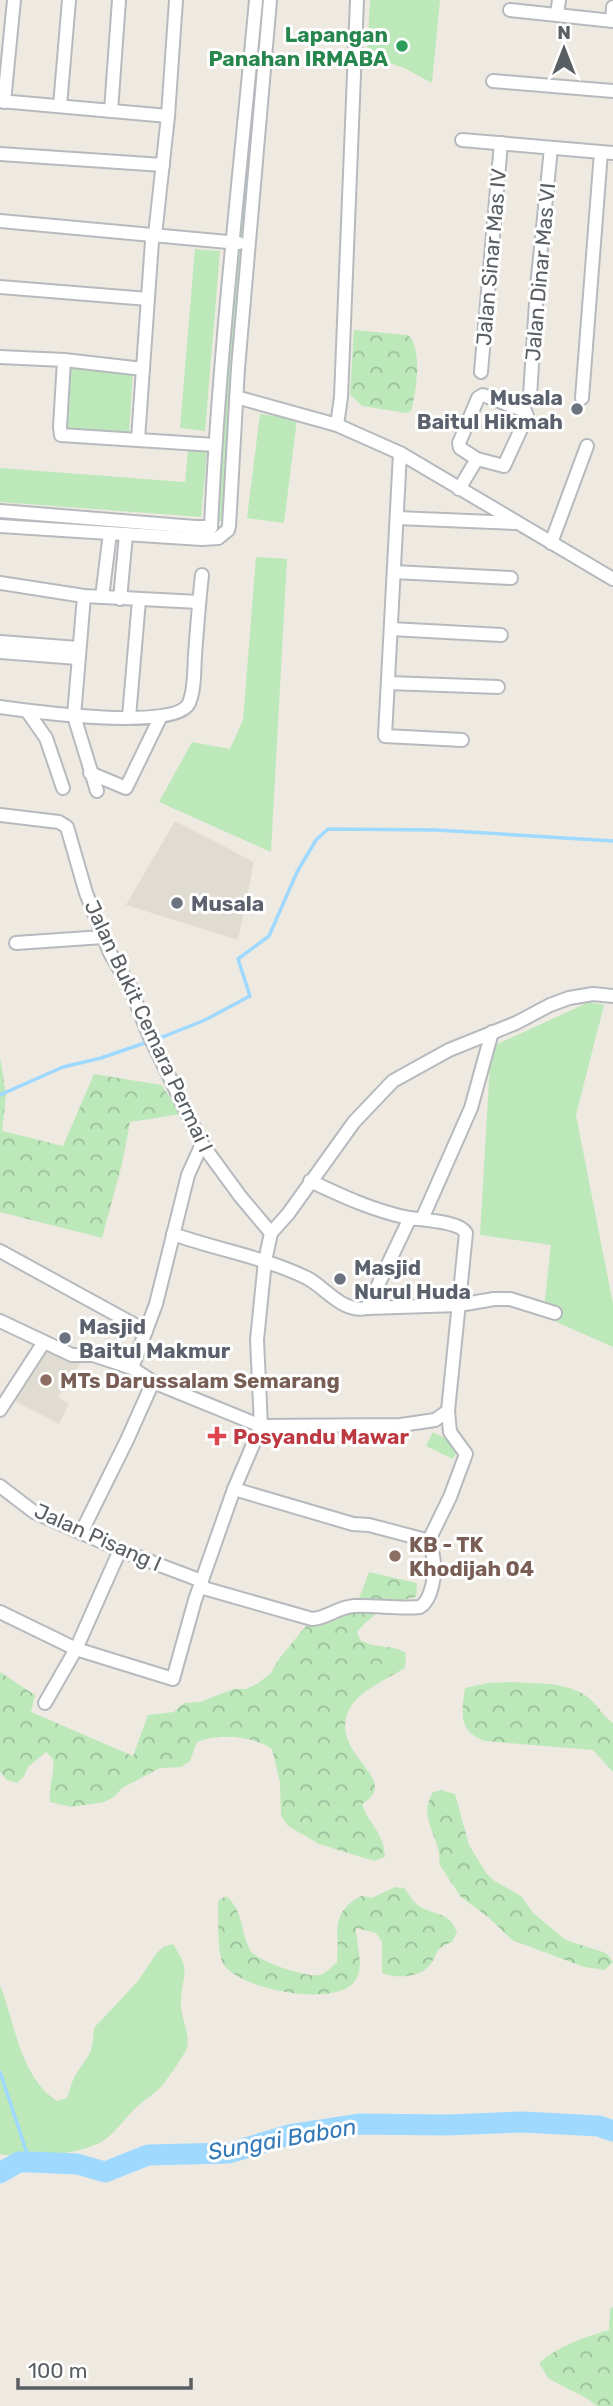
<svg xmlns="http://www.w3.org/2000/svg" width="613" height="2406" font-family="Rubik,sans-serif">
	<defs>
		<pattern id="forest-crowns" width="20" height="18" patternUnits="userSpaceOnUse" patternTransform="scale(1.75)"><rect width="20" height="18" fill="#bce8ba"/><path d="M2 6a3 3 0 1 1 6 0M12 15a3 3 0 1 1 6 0" fill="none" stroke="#9cbf9b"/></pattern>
	</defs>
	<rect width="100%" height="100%" fill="#eeeae1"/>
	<g fill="#e0dcd1">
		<path d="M175,821L254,862L238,940L126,905Z"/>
		<path d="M44,1344L81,1362L58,1397L69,1404L59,1424L11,1399Z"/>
	</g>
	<g fill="#bce8ba">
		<path d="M260,0H266L222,521H215Z"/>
		<path d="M370,0H440L432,83L404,68L367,55Z"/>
		<path d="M195,249L220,251L205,431L180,428Z"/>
		<path d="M71,368L133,372L129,433L67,429Z"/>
		<path d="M260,414L297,419L284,523L247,518Z"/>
		<path d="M188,450L207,451L201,517L0,502V468L185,482Z"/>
		<path d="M256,557L287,559L271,852L159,802L192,742L230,749L243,720Z"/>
		<path d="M589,1002L604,1005L576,1115L613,1304V1347L543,1316L551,1245L480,1235L491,1047Z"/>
		<path d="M433,1432L460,1446L453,1459L426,1446Z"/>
		<path d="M173,1944C191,1972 183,1971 181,2000C179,2016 191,2032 187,2048C186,2052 164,2085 160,2088C154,2094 146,2099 139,2105C125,2116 117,2133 101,2142C78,2155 25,2159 0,2154V1985C15,2023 20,2077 57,2101L67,2098C70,2091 71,2083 75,2076C89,2053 92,2058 94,2028L138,1981L156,1954L163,1947Z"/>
	</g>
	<g fill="url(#forest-crowns)">
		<path d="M354,330L408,335C423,347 416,394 411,411L406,413L362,406L350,394Z"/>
		<path d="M0,1057L6,1095L2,1131L63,1146L94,1074L161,1085L182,1114L130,1122L122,1164L102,1238L0,1212Z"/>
		<path d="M369,1572L417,1583L416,1597C392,1600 373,1614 357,1632L360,1640C375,1649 392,1644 406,1653L405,1668C390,1677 362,1690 352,1705C321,1752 406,1778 362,1804C370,1827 383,1830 385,1857L374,1861L319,1844L288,1826L281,1816L280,1782L272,1749C253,1736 218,1733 197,1742L190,1761L181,1767L160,1768L122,1788L114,1797L104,1802L71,1807L50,1802C48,1787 55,1774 53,1759L46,1752L28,1767L24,1776L17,1783L7,1780L0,1772V1672L35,1695L31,1712L133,1756L148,1715L174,1712L184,1703L200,1702L234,1689H246L257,1684L271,1673L278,1660L306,1626C351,1621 354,1614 369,1572Z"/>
		<path d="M511,1682C538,1684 569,1681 590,1699C599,1707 603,1716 613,1723V1772L593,1750L485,1741C457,1731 462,1712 465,1688L488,1683Z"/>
		<path d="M441,1790L455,1794L469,1845L486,1873L493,1880L521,1896L533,1913L566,1940L606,1953L613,1962L605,1970L584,1967L512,1940L488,1917L461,1897L439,1864C443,1839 416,1820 433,1792Z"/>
		<path d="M395,1887L404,1888C409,1894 413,1902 419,1906C436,1917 448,1910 457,1932L452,1942C433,1949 440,1952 430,1965C420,1978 395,1979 382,1973V1942L376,1933L356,1928C356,1943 365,1967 355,1981C336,2008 241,1990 224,1965C216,1953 219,1917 218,1901L226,1896C244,1911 240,1931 250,1950C256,1961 308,1978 320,1975C327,1973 332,1967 337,1962C340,1932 329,1913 361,1896L372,1898Z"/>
		<path d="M613,2307V2406H597L586,2398L557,2383L548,2378L539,2363C558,2346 585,2337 609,2330L610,2309Z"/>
	</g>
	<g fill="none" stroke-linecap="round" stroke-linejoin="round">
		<g stroke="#9fd9ff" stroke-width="3.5">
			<path d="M0,1095L63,1067L101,1058L165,1036L205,1020L250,996L238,959L269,936L297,872L316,840L328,829L436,830L613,841"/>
			<path d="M0,2072L30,2162"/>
		</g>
		<path stroke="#9fd9ff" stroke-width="21" d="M0,2173L19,2162H30L77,2164L105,2172L148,2155L229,2153L289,2135L360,2124L447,2125L523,2122L599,2126L613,2131"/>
		<g stroke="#b6babf" stroke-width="16">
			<g id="minor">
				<path d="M510,10L613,21"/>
				<path d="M557,14L559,0"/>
				<path d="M612,21L613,7"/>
				<path d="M493,81L613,91"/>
				<path d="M0,101L168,116"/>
				<path d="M4,102L14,0"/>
				<path d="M60,106L69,0"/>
				<path d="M111,111L119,0"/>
				<path d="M462,140L613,153"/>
				<path d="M0,154L163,165"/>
				<path d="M0,221L239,243"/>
				<path d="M0,287L148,299"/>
				<path d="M0,357L64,360L143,369"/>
				<path d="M64,360L60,427L61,435L215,445"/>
				<path d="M481,372L501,143"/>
				<path d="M530,396L537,287L551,148"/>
				<path d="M236,397L337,425L400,453L613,579"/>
				<path d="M582,398L601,152"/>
				<path d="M337,425L341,397L357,0"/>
				<path d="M138,439L152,241L155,235L168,116L176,0"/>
				<path d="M400,453L385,736L462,740"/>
				<path d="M459,489L477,459L504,466L527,416L525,411L483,395L478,398L459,443L460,448L477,459"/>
				<path d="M0,511L195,527H211"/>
				<path d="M397,518L515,523"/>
				<path d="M0,526L202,539L218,538"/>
				<path d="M211,527C219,350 240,176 256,0"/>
				<path d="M218,538L228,530L229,526L238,368L270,0"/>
				<path d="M551,543L587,446"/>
				<path d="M394,572L511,578"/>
				<path d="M0,583L84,596L199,602"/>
				<path d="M84,596L74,716L97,791"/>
				<path d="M102,597L110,533"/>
				<path d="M120,599L126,535"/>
				<path d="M391,629L501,635"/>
				<path d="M0,642L78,648"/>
				<path d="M0,652L77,658"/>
				<path d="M388,683L498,687"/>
				<path d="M0,707C29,711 177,732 189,703C195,689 194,670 195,655C197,628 199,601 202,575"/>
				<path d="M27,711L46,738L63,788"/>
				<path d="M129,717L139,600"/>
				<path d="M90,773L126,788L160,718"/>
				<path d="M0,815L59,822L67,827L86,893L110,953L129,985L149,1035L202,1144L240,1196L271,1233L265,1261L257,1340L261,1426L234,1489L195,1600L173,1679L76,1649L0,1612"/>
				<path d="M16,943L103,937"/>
				<path d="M310,1181C342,1196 374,1211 409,1218C423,1220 459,1221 466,1233L448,1411L450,1432L466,1454L450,1497L428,1542"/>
				<path d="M422,1219L471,1108L492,1032"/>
				<path d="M271,1233L288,1214L354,1122L393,1081L449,1050L516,1023L550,1005L569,998L593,994L613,996"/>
				<path d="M173,1234C218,1250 264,1257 307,1278C325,1287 343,1314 367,1308L410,1218"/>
				<path d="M0,1251L146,1331"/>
				<path d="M367,1308L459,1305L494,1299H510L555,1313"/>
				<path d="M0,1321L72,1355H93L132,1368L153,1382L261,1426L401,1425L435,1420L448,1411"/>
				<path d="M132,1368L156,1304L188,1175L202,1144"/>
				<path d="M0,1410L44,1342"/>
				<path d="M0,1486L34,1512L125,1552L202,1581"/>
				<path d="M81,1533L127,1440L153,1382"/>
				<path d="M200,1587L312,1619C327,1618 338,1607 354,1606C376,1605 398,1609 420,1607C436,1597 439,1553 426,1540L369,1525L353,1524L234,1489"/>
				<path d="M45,1703L76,1649L120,1550"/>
			</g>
		</g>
		<use href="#minor" stroke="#fff" stroke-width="12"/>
	</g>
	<circle fill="#2e9e5b" stroke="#fff" stroke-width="2.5" cx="402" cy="46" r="7"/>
	<g fill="#6b7280" stroke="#fff" stroke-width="2.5">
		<circle cx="577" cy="409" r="7"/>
		<circle cx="177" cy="903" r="7"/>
		<circle cx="340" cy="1279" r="7"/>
		<circle cx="65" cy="1338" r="7"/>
	</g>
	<g fill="#8d6e63" stroke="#fff" stroke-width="2.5">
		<circle cx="46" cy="1380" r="7"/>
		<circle cx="395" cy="1556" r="7"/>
	</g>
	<path fill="#e0444e" stroke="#fff" stroke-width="2.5" d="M213.5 1425.5h7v7h7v7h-7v7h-7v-7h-7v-7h7z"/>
	<g text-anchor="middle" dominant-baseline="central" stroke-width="6" stroke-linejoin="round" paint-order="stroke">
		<g font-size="21" font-weight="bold" fill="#27864d" stroke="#fff" text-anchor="end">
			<text x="388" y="34">Lapangan<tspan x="388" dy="24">Panahan IRMABA</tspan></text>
		</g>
		<g font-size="21" fill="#595e63" stroke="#fff">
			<text transform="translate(491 257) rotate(-85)">Jalan Sinar Mas IV</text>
			<text transform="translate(540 272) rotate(-85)">Jalan Dinar Mas VI</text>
			<text transform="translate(149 1026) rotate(65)">Jalan Bukit Cemara Permai I</text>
			<text transform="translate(98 1537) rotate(24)">Jalan Pisang I</text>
		</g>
		<g font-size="21" font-weight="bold" fill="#5b616d" stroke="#fff" text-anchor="start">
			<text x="563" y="397" text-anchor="end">Musala<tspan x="563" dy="24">Baitul Hikmah</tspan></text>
			<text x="191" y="903">Musala</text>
			<text x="354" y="1267">Masjid<tspan x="354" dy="24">Nurul Huda</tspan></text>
			<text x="79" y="1326">Masjid<tspan x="79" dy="24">Baitul Makmur</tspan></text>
		</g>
		<g font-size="21" font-weight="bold" fill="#785e54" stroke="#fff" text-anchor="start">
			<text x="60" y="1380">MTs Darussalam Semarang</text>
			<text x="409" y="1544">KB - TK<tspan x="409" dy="24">Khodijah 04</tspan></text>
		</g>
		<g font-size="21" font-weight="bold" fill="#be3a42" stroke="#fff" text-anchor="start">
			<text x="233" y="1436">Posyandu Mawar</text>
		</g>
		<g font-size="23" font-style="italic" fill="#347ab9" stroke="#fff">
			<text transform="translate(282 2139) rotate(-10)">Sungai Babon</text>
		</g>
	</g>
	<g transform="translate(564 49)" stroke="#ffffff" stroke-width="5" paint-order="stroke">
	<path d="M0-5L12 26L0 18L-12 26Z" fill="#595e63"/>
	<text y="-10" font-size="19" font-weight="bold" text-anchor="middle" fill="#595e63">N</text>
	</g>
	<path d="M18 2378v10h173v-10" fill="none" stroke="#595e63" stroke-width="3.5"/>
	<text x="28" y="2378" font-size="21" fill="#595e63" stroke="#ffffff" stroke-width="5" paint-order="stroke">100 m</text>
</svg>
